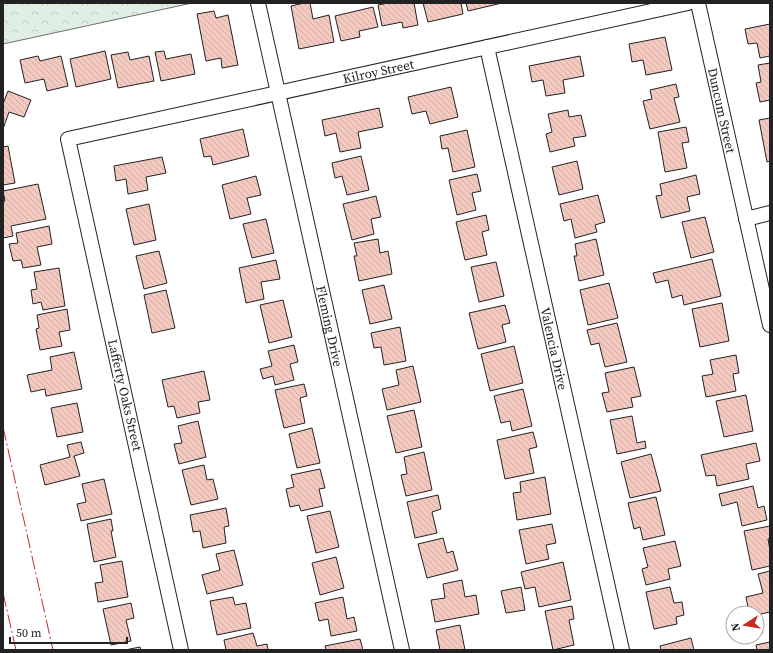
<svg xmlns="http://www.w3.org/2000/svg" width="773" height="653" font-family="'Source Serif 4',serif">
	<defs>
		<pattern id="park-crowns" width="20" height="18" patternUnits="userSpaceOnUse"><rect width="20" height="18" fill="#e0efe3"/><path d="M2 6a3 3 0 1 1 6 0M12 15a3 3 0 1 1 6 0" fill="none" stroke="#c0cdc2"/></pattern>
		<pattern id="building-back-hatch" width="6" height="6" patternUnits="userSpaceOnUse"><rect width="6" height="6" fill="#f3c9c0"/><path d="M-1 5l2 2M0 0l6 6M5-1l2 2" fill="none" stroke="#d0aca5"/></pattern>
	</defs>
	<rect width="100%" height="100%" fill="#fff"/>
	<path fill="url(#park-crowns)" stroke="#6f6f6f" d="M3,3H192L3,44Z"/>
	<g fill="url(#building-back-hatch)" stroke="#222">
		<path d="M304,3H310L313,19L329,15L334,42L299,49L291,6Z"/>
		<path d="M388,3H414L418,25L403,28L402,22L382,26L378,5Z"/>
		<path d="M423,3H461L463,14L428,22Z"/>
		<path d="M466,3H502L468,11Z"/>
		<path d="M373,7L378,27L359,31L360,37L341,41L335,16Z"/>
		<path d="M214,11L216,18L228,15L238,65L222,68L221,58L206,61L197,14Z"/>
		<path d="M770,24V56L760,58L757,43L748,44L745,29Z"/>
		<path d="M665,37L672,70L646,75L643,60L632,62L629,44Z"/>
		<path d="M105,51L111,79L76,87L70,59Z"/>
		<path d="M164,51L166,59L191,54L195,74L161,81L155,52Z"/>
		<path d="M128,52L130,60L149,56L154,81L118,88L111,55Z"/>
		<path d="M38,56L40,61L61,56L68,86L47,91L44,79L25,83L20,60Z"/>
		<path d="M580,56L584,76L563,80L565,93L546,96L543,80L532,82L529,66Z"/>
		<path d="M770,63V100L760,102L756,83L761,82L758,65Z"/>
		<path d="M676,84L679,97L674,98L680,122L650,129L643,101L652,99L650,90Z"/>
		<path d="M451,87L458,117L430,124L426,111L412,114L408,97Z"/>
		<path d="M8,91L31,100L24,117L9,112L3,129V104Z"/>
		<path d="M379,108L383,127L358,132L361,148L340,152L336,133L325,136L322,120Z"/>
		<path d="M568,110L569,117L581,115L586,136L573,138L575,146L550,152L546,134L552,132L548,114Z"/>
		<path d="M770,118V161L767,162L759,120Z"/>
		<path d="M686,127L689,142L682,143L687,168L665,172L658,132Z"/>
		<path d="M243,129L249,156L213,165L211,156L204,157L200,139Z"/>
		<path d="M467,130L475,167L453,172L448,148L442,149L440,136Z"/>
		<path d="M8,146L15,183L3,185V147Z"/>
		<path d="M361,156L369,190L347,195L342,176L335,178L332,163Z"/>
		<path d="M162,157L166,173L146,177L148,190L128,194L126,179L116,181L114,166Z"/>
		<path d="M577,161L583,189L559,195L552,167Z"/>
		<path d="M477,174L481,191L472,193L476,210L457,215L449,180Z"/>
		<path d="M696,175L700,194L687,197L690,211L661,218L656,196L662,195L660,184Z"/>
		<path d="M256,176L261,195L247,198L251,214L230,219L222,185Z"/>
		<path d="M38,184L46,219L11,226L13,236L3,238V201H5L3,191Z"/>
		<path d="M598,195L605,222L595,225L597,232L575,238L571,219L564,221L560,204Z"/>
		<path d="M376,196L381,217L371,219L374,234L352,240L343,204Z"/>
		<path d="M149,204L156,240L134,245L126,209Z"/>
		<path d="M486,215L489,230L482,232L487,255L465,260L456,222Z"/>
		<path d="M705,217L714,252L691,258L682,222Z"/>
		<path d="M266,219L274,253L252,258L243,224Z"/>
		<path d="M49,226L52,244L37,247L41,265L23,268L21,260L13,261L9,244L18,243L16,233Z"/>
		<path d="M378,239L380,253L388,251L392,274L359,281L354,256H357L354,243Z"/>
		<path d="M596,239L604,275L579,281L574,256H577L575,244Z"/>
		<path d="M159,251L167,283L144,289L136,256Z"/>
		<path d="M712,259L721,296L684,305L682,295L672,298L668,280L656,283L653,273Z"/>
		<path d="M276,260L280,279L261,282L264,299L246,303L239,268Z"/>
		<path d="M496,262L504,296L479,302L471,267Z"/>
		<path d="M59,268L65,306L43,310L41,302L33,304L31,290L37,289L34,272Z"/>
		<path d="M609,283L618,318L588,325L580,290Z"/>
		<path d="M384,285L392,319L370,324L362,290Z"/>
		<path d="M166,290L175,328L152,333L144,295Z"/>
		<path d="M283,300L292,337L269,343L260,305Z"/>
		<path d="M722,303L729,341L700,347L692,309Z"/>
		<path d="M505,305L510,323L502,325L506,342L478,349L469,313Z"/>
		<path d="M67,309L70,330L59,332L62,346L40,350L36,329L39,328L37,315Z"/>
		<path d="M617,323L627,362L605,367L599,343L591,345L587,330Z"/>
		<path d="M400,327L406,361L384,365L381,347L374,348L371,333Z"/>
		<path d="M294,345L298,362L290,364L294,380L275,385L273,376L263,379L260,369L272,366L268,351Z"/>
		<path d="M514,346L523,383L490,391L481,354Z"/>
		<path d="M74,352L82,389L46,396L45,389L31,392L27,375L52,370L50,357Z"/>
		<path d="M736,355L739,373L733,374L736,391L706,397L702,376L713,374L710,360Z"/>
		<path d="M413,366L421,402L387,410L382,389L399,385L396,370Z"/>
		<path d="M634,367L641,396L631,398L633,407L607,412L602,393L609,392L605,373Z"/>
		<path d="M204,371L210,400L198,402L200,413L177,418L174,406L168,407L162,380Z"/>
		<path d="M304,384L307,396L300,398L305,423L284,428L275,390Z"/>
		<path d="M523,389L532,426L512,431L510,421L501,423L494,396Z"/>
		<path d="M746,395L753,431L724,437L716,401Z"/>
		<path d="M77,403L83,432L57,437L51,408Z"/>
		<path d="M414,410L422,447L396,453L387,416Z"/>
		<path d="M632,416L637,443L645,441L646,448L617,454L610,420Z"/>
		<path d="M198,421L206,457L179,464L174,444L182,443L178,426Z"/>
		<path d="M312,428L320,463L297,468L289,434Z"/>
		<path d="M533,432L537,447L529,449L534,473L505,479L497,440Z"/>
		<path d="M81,442L84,453L74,456L80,476L45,485L40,465L70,457L67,445Z"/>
		<path d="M756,443L760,461L746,464L749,479L717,486L715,475L706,476L701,455Z"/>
		<path d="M424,452L432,490L406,496L401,475L407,474L404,457Z"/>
		<path d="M651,454L661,491L630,498L621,462Z"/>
		<path d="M204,465L207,480L213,479L218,499L191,505L182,470Z"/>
		<path d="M320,469L325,488L319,489L323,506L301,511L299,505L290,507L286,489L294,487L291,475Z"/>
		<path d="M545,477L551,514L517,520L513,493L521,492L520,482Z"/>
		<path d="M104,479L112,514L81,521L77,504L86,502L82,484Z"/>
		<path d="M753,486L758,508L764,506L767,520L742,526L737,502L722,506L719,494Z"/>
		<path d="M438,495L441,509L432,512L437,533L415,538L407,502Z"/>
		<path d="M656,497L665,535L643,540L640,527L634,529L628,503Z"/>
		<path d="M226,508L229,526L224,527L226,543L203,548L200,531L193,532L190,515Z"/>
		<path d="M330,511L339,547L316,553L307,516Z"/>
		<path d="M111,519L113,531H111L116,557L94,562L87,524Z"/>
		<path d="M552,524L556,543L546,545L549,559L526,564L519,530Z"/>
		<path d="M770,526V538L768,539L770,550V566L752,570L744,531Z"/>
		<path d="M443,538L447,553L453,551L458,570L427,578L418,544Z"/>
		<path d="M675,541L681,566L668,569L670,579L646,585L642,569L648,567L643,548Z"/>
		<path d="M234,550L243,585L207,594L202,575L220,570L216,554Z"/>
		<path d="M336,557L344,588L320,595L312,563Z"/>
		<path d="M122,561L128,597L98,602L95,583L103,582L100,565Z"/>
		<path d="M563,562L571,600L539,607L535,587L525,589L521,572Z"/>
		<path d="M770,571V612L757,615V613H749L746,597L763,593L758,574Z"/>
		<path d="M462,580L465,597L476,595L479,614L435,622L431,600L445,598L443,584Z"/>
		<path d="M521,587L525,610L506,613L501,591Z"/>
		<path d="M670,587L674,603L682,602L684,615L676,617L677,624L654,629L646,592Z"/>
		<path d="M233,597L235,605L246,603L251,628L217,635L210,601Z"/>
		<path d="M343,597L347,619L354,617L357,631L331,636L328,619L319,621L315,603Z"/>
		<path d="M131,603L134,618L126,620L131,641L111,645L103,609Z"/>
		<path d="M572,606L574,619L569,620L574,645L553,650L545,611Z"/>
		<path d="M460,625L465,650H440L436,630Z"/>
		<path d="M253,633L257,646L267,644L268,650H226L224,640Z"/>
		<path d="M691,638L694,650H661L660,646Z"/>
		<path d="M360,639L363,650H326L325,646Z"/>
		<path d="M770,642V650H757L756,645Z"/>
		<path d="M140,647L141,650H125Z"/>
	</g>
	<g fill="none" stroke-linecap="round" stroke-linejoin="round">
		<g stroke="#222" stroke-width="16">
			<g id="street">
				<path id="s1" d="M258,3L402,650"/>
				<path id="s2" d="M698,3L770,325"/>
				<path id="s3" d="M487,47L622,650"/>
				<path d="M746,219L770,213"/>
				<path id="s4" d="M181,650L68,139L688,3"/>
			</g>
		</g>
		<use href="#street" stroke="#fff" stroke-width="14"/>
		<g stroke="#c62828" stroke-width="1" stroke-dasharray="14 3 2 3" stroke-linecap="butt">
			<path d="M3,427L53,650"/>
			<path d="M3,593L16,650"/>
		</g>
	</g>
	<g text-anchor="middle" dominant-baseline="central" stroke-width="3" stroke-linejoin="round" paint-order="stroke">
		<g font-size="13" fill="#222" stroke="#fff">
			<text stroke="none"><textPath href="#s4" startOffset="841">Kilroy Street</textPath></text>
			<text stroke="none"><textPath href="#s2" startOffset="110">Duncum Street</textPath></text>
			<text stroke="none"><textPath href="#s1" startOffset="331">Fleming Drive</textPath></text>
			<text stroke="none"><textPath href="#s3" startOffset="309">Valencia Drive</textPath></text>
			<text transform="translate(125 395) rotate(77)">Lafferty Oaks Street</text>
		</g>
	</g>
	<rect width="773" height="653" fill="none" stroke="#222222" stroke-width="8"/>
	<g transform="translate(745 625) rotate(258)"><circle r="19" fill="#ffffff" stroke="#a7a7a7"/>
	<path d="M0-3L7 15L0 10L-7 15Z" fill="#c62828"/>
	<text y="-6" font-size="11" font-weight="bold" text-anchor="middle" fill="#222222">N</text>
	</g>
	<path d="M10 637v6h117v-6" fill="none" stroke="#222222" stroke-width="2"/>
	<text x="16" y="637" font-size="12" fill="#222222" stroke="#ffffff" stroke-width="3" paint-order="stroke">50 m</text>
</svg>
